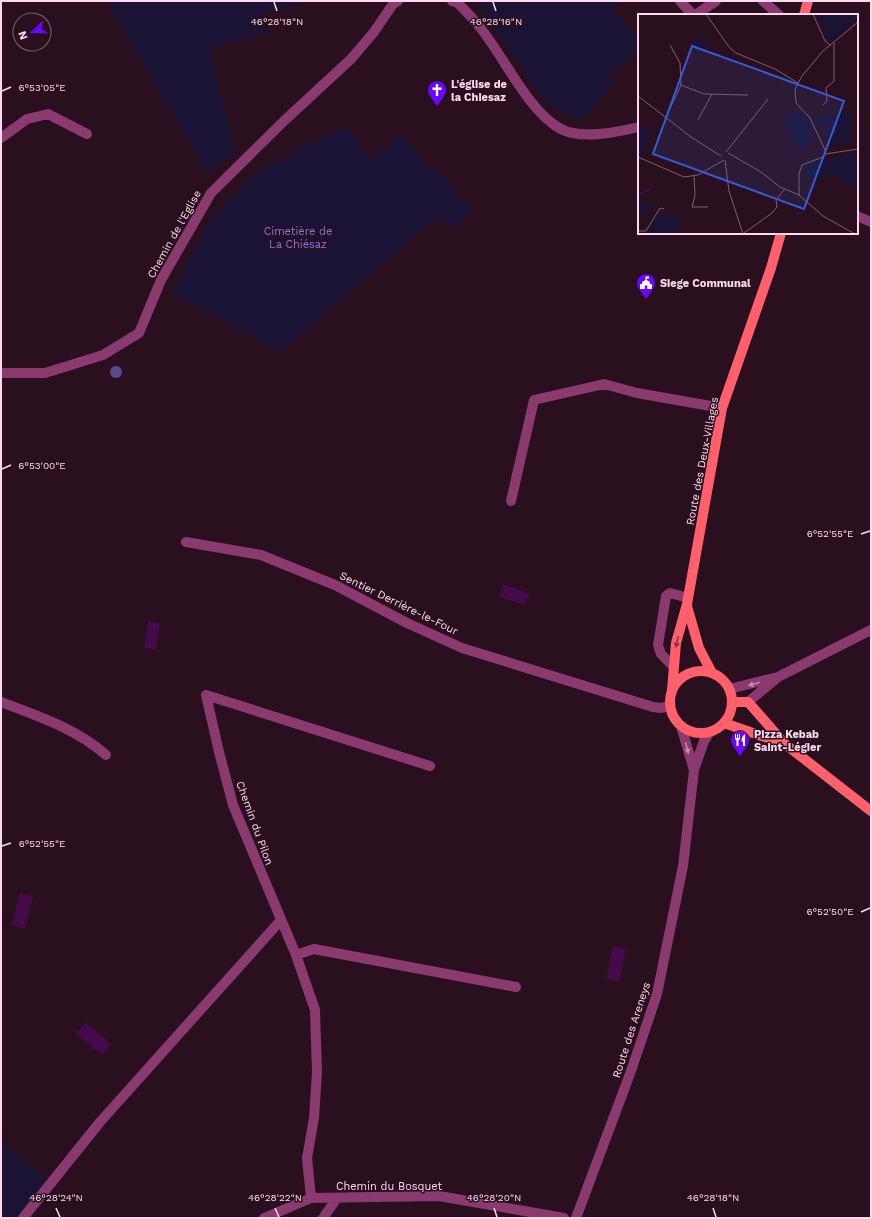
<svg xmlns="http://www.w3.org/2000/svg" width="872" height="1219" viewBox="0 0 872 1219" font-family="'Work Sans',sans-serif">
	<style>
		.green { fill: #1b1334 }
		.water { fill: #450a49 }
		.lines { fill: none; stroke-linecap: round; stroke-linejoin: round }
		.minor { stroke: #8a3a6f; stroke-width: 10 }
		.major { stroke: #ff606c; stroke-width: 10 }
		.tree { fill: #584a8d }
		.oneway { fill: #8a3441 }
		.oneway2 { fill: #c48aaf }
		.ticks { fill: none; stroke: #ffd9ef; stroke-width: 1.5 }
		.labels { text-anchor: middle; stroke-width: 3; stroke-linejoin: round; paint-order: stroke }
		.poi-label { font-size: 11px; font-weight: bold; fill: #ffd9ef; stroke: #2a101e; text-anchor: start }
		.park-label { font-size: 11px; fill: #7e79e7; stroke: #2a101e }
		.street-label { font-size: 11px; fill: #ffd9ef; stroke: #2a101e }
		.inset-river { fill: none; stroke: #450a49; stroke-width: 2 }
		.inset-road { fill: none; stroke: #7f6072; stroke-width: 1 }
		.view { fill: #345cda; fill-opacity: 0.15; stroke: #345cda; stroke-width: 2 }
		.inset-edge { fill: none; stroke: #ffd9ef; stroke-width: 2 }
		.ticks-label { font-size: 10px; text-anchor: middle; fill: #ffd9ef; stroke: #2a101e; stroke-width: 3; stroke-linejoin: round; paint-order: stroke }
	</style>
	<rect width="100%" height="100%" fill="#2a101e"/>
	<path class="green" d="M106 1H308L263 13 268 33 209 48 236 153 207 173Z
		M475 1H624L613 10 639 43V50L612 70V85L582 120 546 104Z
		M347 126 371 159 401 134 424 162 448 182 472 213 449 229 439 215 281 352 172 293 210 219 251 177 296 150Z
		M1 1142 49 1180 17 1218H1Z"/>
	<path class="water" d="M503 584 529 593 525 605 499 597Z
		M148 621 160 623 156 650 144 648Z
		M20 893 33 896 25 929 12 925Z
		M613 946 626 949 619 982 606 979Z
		M86 1022 111 1044 102 1055 76 1034Z"/>
	<g class="lines">
		<path class="minor" d="M452 1 458 3C466 12 475 20 482 30 505 59 529 112 561 129 581 140 618 132 639 127
			M680 1 693 15
			M763 1 779 15
			M695 15 716 1
			M1 138 27 119 48 114 87 134
			M857 216 871 222
			M1 373H45L103 355 139 333 161 280 211 193 285 120 351 59 374 32 393 4 398 1
			M511 501 534 400 604 384 637 393 722 408
			M186 542 261 555 335 585 407 623 462 648 653 707 661 708 670 706
			M673 666 661 654 658 645 666 596 670 593 688 598
			M729 689 778 677 871 630
			M206 695 219 752 233 805 296 955 315 1010 317 1072 314 1118 307 1158 311 1198
			M206 695 430 766
			M1 702C38 716 77 729 106 755
			M748 702 777 678
			M681 726 694 770
			M296 955 314 949 516 987
			M23 1218 100 1122 281 920
			M264 1218 311 1198 439 1196 564 1218
			M323 1218 337 1198
			M576 1218 631 1071 657 994 683 866 694 770 704 741 710 732"/>
		<path class="major" d="M804 15 808 1
			M687 606 699 648 712 673
			M670 702a31 31 0 1 1 62 0a31 31 0 1 1-62 0Z
			M672 690 676 643 687 604 722 408 771 268 781 233
			M732 702H748L785 744 871 811
			M724 723 785 744"/>
	</g>
	<circle class="tree" cx="116" cy="372" r="6"/>
	<defs><path id="oneway-solid" d="M-6-.8H1V-3.2L6.5 0L1 3.2V.8H-6Z"/></defs>
	<use class="oneway" href="#oneway-solid" transform="translate(677 642) rotate(102)"/>
	<g class="oneway2">
		<use href="#oneway-solid" transform="translate(754 684) rotate(164)"/>
		<use href="#oneway-solid" transform="translate(687 748) rotate(75)"/>
	</g>
	<path class="ticks" d="M274 2 277 11M493 2 496 11M2 91 11 87M2 469 11 465M861 534 870 531M2 846 11 843M861 912 870 908M56 1208 60 1217M275 1208 279 1217M494 1208 497 1217M713 1208 716 1217"/>
	<defs>
		<symbol id="church-pin" viewBox="-11 -11 22 30"><path d="M0 17L-7.5 6A9.5 9.5 0 1 1 7.5 6Z" fill="#6805ff" stroke="#2a101e"/><path d="M-1.2-6h2.4v3.5h3.3v2.4h-3.3V6h-2.4V-.1h-3.3v-2.4h3.3Z" fill="#fff"/></symbol>
		<symbol id="civic-pin" viewBox="-11 -11 22 30"><path d="M0 17L-7.5 6A9.5 9.5 0 1 1 7.5 6Z" fill="#6805ff" stroke="#2a101e"/><path d="M-.6-6.5H3V-4.5H.6V-3L4-1V1h2V6H-6V1h2V-1L-.6-3ZM-1.2 2.5V6h2.4V2.5Z" fill="#fff"/></symbol>
		<symbol id="restaurant-pin" viewBox="-11 -11 22 30"><path d="M0 17L-7.5 6A9.5 9.5 0 1 1 7.5 6Z" fill="#6805ff" stroke="#2a101e"/><path d="M-5-6h1v4h1v-4h1v4h1v-4h1v5L-1.5 .5V6h-2V.5L-5-1ZM5-6V6H3V1.5H1.5Q1.5-4 5-6Z" fill="#fff"/></symbol>
	</defs>
	<g fill-rule="evenodd">
		<use href="#church-pin" x="426" y="79" width="22" height="30"/>
		<use href="#civic-pin" x="635" y="272" width="22" height="30"/>
		<use href="#restaurant-pin" x="729" y="729" width="22" height="30"/>
	</g>
	<g class="labels">
		<g class="poi-label">
			<text x="451" y="88">L'église de<tspan x="451" dy="13">la Chiesaz</tspan></text>
			<text x="660" y="287">Siege Communal</text>
			<text x="754" y="738">Pizza Kebab<tspan x="754" dy="13">Saint-Légier</tspan></text>
		</g>
		<g class="park-label">
			<text x="298" y="235">Cimetière de<tspan x="298" dy="13">La Chiésaz</tspan></text>
		</g>
		<g class="street-label">
			<text transform="translate(174 234) rotate(-61)" y="4">Chemin de l'Eglise</text>
			<text transform="translate(702 461) rotate(-79)" y="4">Route des Deux-Villages</text>
			<text transform="translate(399 603) rotate(26)" y="4">Sentier Derrière-le-Four</text>
			<text transform="translate(255 823) rotate(70)" y="4">Chemin du Pilon</text>
			<text transform="translate(631 1030) rotate(-72)" y="4">Route des Areneys</text>
			<text x="389" y="1190">Chemin du Bosquet</text>
		</g>
	</g>
	<g transform="translate(638 14)">
		<rect width="220" height="220" fill="#2a101e"/>
		<path d="M178 0H220V4L192 28ZM65 22 71 31 57 39 52 30ZM162 95 172 110 174 124 169 126 171 130 158 136 159 131 149 106ZM212 98 215 130 213 128 192 132 190 110 176 109 175 105ZM0 108 15 120 4 143 0 141ZM220 137V174L207 168 199 161 185 163 180 169 177 162 171 164 165 154 168 150ZM0 188H8L21 191 12 193 7 203 3 202ZM29 198 43 202 37 214 38 218 44 220H17L15 213 11 212 18 199 27 202Z" fill="#1b1334"/>
		<path class="inset-river" d="M0 181 12 175"/>
		<path class="inset-road" d="M68 0 91 33 98 39 137 55 160 69M175 0 187 27 192 31M43 71 66 80 110 81M0 82 53 123 83 142M185 91 189 87 188 74 196 67V29M28 103 43 71 42 49 32 31M60 106 74 80M88 138 130 85M90 139 123 158 142 173 161 181 185 202 217 220M187 140 220 135M0 143 46 163 60 161 86 146M87 146 91 177 105 220M56 162 57 181 54 193H70M161 181V160L164 151 185 143 188 138 172 104 158 89 157 75 164 62 185 37 220 8M0 217H8L22 194 26 195M106 219 134 199 139 193 138 186 146 176"/>
		<path class="view" d="M54 32 206 87 166 195 15 140Z"/>
		<rect width="220" height="220" class="inset-edge"/>
	</g>
	<g class="ticks-label">
		<text x="277" y="25">46°28'18"N</text>
		<text x="496" y="25">46°28'16"N</text>
		<text x="42" y="91">6°53'05"E</text>
		<text x="42" y="469">6°53'00"E</text>
		<text x="830" y="537">6°52'55"E</text>
		<text x="42" y="847">6°52'55"E</text>
		<text x="830" y="915">6°52'50"E</text>
		<text x="56" y="1201">46°28'24"N</text>
		<text x="275" y="1201">46°28'22"N</text>
		<text x="494" y="1201">46°28'20"N</text>
		<text x="713" y="1201">46°28'18"N</text>
	</g>
	<rect width="872" height="1219" fill="none" stroke="#ffd9ef" stroke-width="4"/>
	<g transform="translate(32 32) rotate(250)"><circle r="19" fill="#2a101e" stroke="#7f6072"/>
	<path d="M0-3L7 15L0 10L-7 15Z" fill="#6805ff"/>
	<text y="-6" font-size="11" font-weight="bold" text-anchor="middle" fill="#ffd9ef">N</text>
	</g>
</svg>
